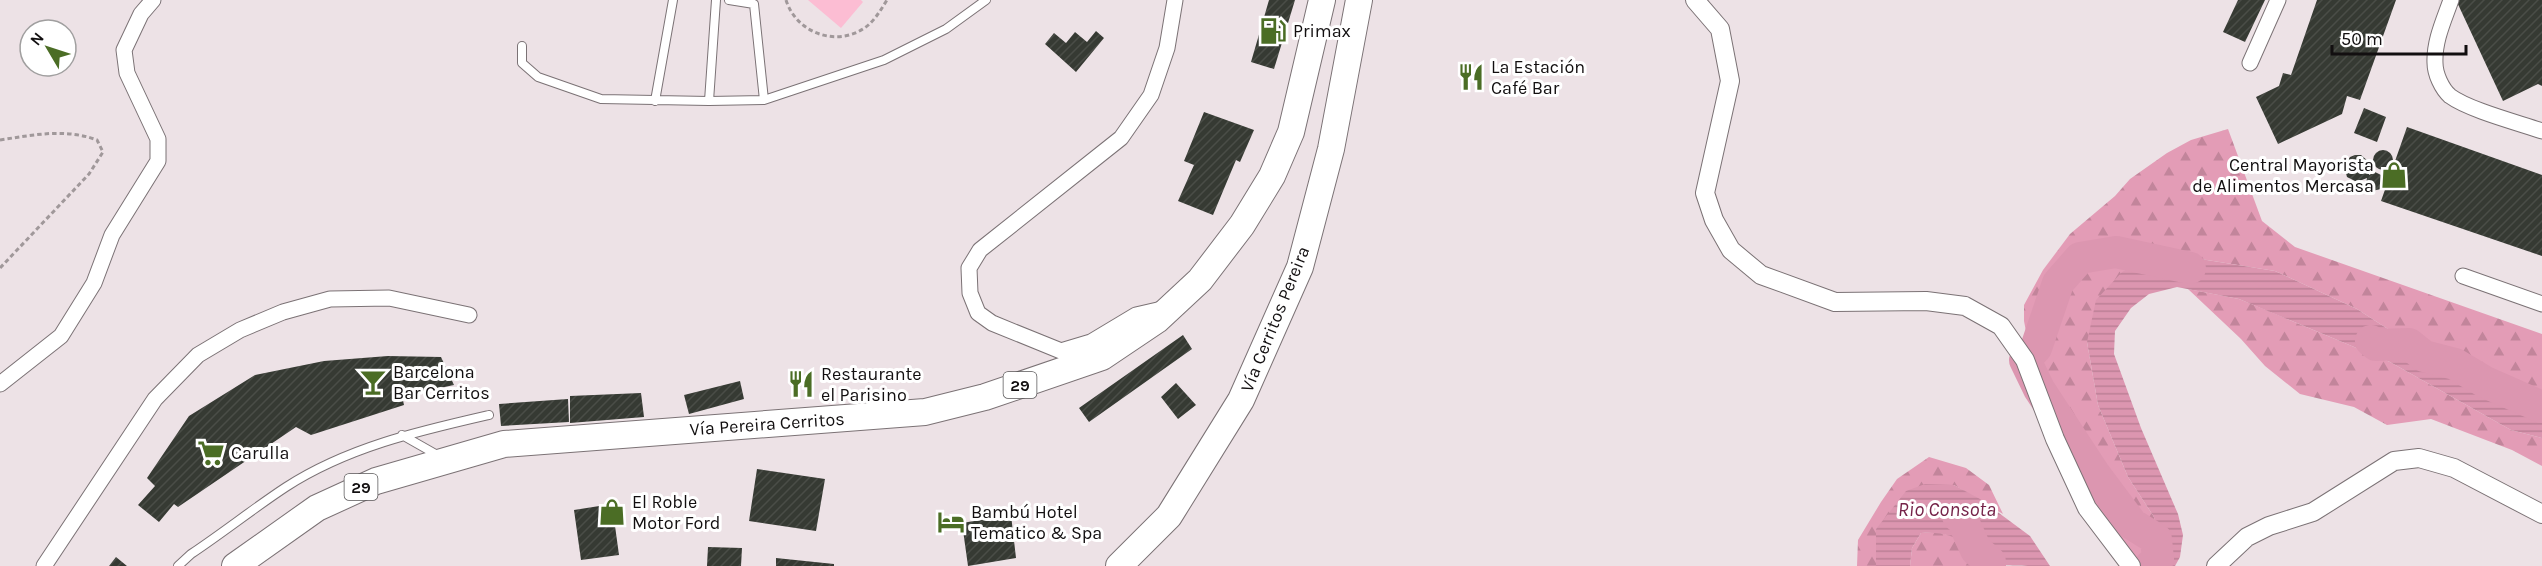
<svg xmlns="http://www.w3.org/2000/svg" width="2542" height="566" viewBox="0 0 2542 566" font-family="Karla,sans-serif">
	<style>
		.forest { fill: url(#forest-firs) }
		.pitch { fill: #fcbdd3 }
		.water { fill: url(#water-rules) }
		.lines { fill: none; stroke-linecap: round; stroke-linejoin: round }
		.river { stroke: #dc96b0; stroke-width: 32 }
		.building { fill: url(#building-hatch) }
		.service-casing { stroke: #7b7275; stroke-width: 10 }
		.minor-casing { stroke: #7b7275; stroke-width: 17 }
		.tertiary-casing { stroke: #7b7275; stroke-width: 20 }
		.trunk-casing { stroke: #7b7275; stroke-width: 28 }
		.path { stroke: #a0989a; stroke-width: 3; stroke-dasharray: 4.5 3; stroke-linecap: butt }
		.service { stroke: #fff; stroke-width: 8 }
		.minor { stroke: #fff; stroke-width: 15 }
		.tertiary { stroke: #fff; stroke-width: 18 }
		.trunk { stroke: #fff; stroke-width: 26 }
		.labels { text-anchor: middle; stroke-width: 6; stroke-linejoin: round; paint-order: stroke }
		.shield { fill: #fff; stroke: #595758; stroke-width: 1.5 }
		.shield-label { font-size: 16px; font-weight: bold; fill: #120f10 }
		.poi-label { font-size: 18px; fill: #120f10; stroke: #fff; text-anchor: start }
		.street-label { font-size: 18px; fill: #120f10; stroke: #fff }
		.water-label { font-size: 20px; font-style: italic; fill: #752349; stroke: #fff }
	</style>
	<defs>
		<pattern id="forest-firs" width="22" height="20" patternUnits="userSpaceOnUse" patternTransform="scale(1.5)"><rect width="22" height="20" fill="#e39cb6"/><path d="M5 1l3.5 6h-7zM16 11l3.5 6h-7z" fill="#c2859b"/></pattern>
		<pattern id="water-rules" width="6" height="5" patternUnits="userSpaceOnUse" patternTransform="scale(1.5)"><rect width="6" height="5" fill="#dc96b0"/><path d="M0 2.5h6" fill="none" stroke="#bc8096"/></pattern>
		<pattern id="building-hatch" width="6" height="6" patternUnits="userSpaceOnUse" patternTransform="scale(1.5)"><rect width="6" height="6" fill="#363a33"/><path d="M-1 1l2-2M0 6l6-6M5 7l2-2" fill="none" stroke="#4a4d47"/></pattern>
	</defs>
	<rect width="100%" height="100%" fill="#ede2e6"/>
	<path class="forest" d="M2228 129 2262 221 2295 247 2542 334V407L2447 371 2391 331 2357 309 2275 271 2176 255 2087 342 2098 405 2128 477 2154 517 2158 559 2153 566H2131L2087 508 2025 360 2028 342 2024 321V305L2043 270 2070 234 2115 196 2130 179 2167 153 2191 140Z
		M2188 289 2239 299 2266 310 2390 362 2511 430 2542 438V466L2512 450 2431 419 2387 425 2354 407 2300 394 2265 366 2241 339Z
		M1929 457 1966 468 1989 485 2003 514 1954 485 1876 529V566H1857L1858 540 1881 502 1897 479Z
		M1937 532 1956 537 1995 566H1910L1912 548 1921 533Z"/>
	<path class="pitch" d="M808 0H861L863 2 841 28Z"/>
	<path class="water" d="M2176 255 2275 271 2357 309 2391 331 2447 371 2542 407V438L2511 430 2390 362 2239 299 2177 287 2149 294 2131 308 2115 331 2114 354 2141 428 2178 514 2183 535 2180 557 2175 566H2153L2158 559 2154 517 2128 477 2098 405 2087 342 2096 300 2122 272 2148 258Z
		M1925 484 1954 485 1980 499 2030 536 2050 566C2038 566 2001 566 1993 564 1965 547 1959 530 1921 533L1912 548 1910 566H1876V529L1906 491Z"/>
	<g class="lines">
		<path class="river" d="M2371 341 2376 345 2409 344 2424 356 2455 364 2485 382 2542 407
			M1958 516 1962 519 1976 550 1990 562V566
			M2150 566 2158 559 2156 539 2132 524 2094 473 2039 389 2025 360 2036 348 2058 283 2080 258 2116 252 2190 268"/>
	</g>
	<path class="building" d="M1269 0H1295L1274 69 1251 62Z
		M2238 0H2265L2245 42 2223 32Z
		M2317 0H2396L2360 100 2347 96 2342 114 2278 144 2256 97 2279 86 2283 73 2291 75Z
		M2456 0H2542V86L2538 84 2503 101Z
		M1096 31 1104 38 1076 72 1045 44 1054 33 1066 43 1075 32 1087 42Z
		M2364 108 2386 117 2377 142 2354 133Z
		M1204 112 1254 130 1240 162 1236 160 1213 215 1178 201 1194 165 1184 161Z
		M2407 127 2542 175V256L2381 201Z
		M2373 160a10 10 0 1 1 20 0a10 10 0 1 1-20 0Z
		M2355 155H2361L2369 162V175L2375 172 2383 176 2385 181 2381 189 2372 191 2366 183 2367 178 2357 182 2347 177 2344 166 2350 157Z
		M1183 335 1192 349 1089 422 1079 408Z
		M388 356 441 357 454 385 402 396 404 405 311 435 296 427 178 507 174 504 159 522 138 505 155 486 147 478 189 416 255 375 324 361Z
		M740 381 744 399 689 414 684 395Z
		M1176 383 1196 405 1178 419 1161 397Z
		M641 393 644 417 570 423V396Z
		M568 399 569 422 501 426 499 404Z
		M757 469 825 479 816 531 749 521Z
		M612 504 619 555 581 560 574 510Z
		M1011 515 1016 558 968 566 962 523Z
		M708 547 742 548 741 566H707Z
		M116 557 127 566H109Z
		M776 558 834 564V566H776Z"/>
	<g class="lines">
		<defs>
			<path id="service" d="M729 0 754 4 764 100
				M522 46V63L538 77 601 99 709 101 764 100 884 60 946 29 986 0
				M655 101 673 0
				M709 101 716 0
				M402 435 439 456
				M178 566 191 554C224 532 254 508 286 487 348 447 419 431 489 415"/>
			<path id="minor" d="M2451 0C2444 20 2434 41 2435 63 2435 74 2442 89 2450 96 2469 110 2519 123 2542 131
				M2250 63 2278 0
				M2463 276 2542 304
				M1162 309 1136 315 1091 342 1061 351 992 323 978 313 970 293 969 268 980 250 1121 138 1151 95 1167 48 1175 0
				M0 384 61 336 94 283 112 235 158 161V139L127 73 124 50 141 14 153 0
				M44 566 155 399 198 355 240 330 283 312 330 299 389 298 469 315"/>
			<path id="tertiary" d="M1695 0 1720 29 1730 81 1705 193 1714 220 1731 250 1761 275 1835 302 1926 301 1965 306 2001 326 2025 360 2055 439 2087 508 2131 566
				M2216 566 2247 537 2269 526 2313 512 2394 461 2419 458 2454 468 2542 514"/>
			<path id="trunk" d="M235 566 317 508 376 481 504 444 925 412 985 397 1102 357 1157 320 1200 280 1242 225 1272 176 1291 132 1322 0
				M1119 566 1169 516 1241 400 1300 267 1331 149 1359 0"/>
		</defs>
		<use href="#service" class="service-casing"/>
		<use href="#minor" class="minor-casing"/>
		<use href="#tertiary" class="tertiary-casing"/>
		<use href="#trunk" class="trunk-casing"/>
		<path class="path" d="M786 0C796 32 834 47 863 29 874 22 880 11 887 0
			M0 140C33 135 65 128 97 140L103 152 89 174 0 268"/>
		<use href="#service" class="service"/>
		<use href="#minor" class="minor"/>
		<use href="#tertiary" class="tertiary"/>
		<use href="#trunk" class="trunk"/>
	</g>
	<defs>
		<symbol id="fuel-bare" viewBox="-9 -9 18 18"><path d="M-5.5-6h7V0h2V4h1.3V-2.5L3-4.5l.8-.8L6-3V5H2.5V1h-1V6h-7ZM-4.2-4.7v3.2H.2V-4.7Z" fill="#4b6d25" stroke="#fff" stroke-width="2.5" paint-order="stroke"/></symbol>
		<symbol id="restaurant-bare" viewBox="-9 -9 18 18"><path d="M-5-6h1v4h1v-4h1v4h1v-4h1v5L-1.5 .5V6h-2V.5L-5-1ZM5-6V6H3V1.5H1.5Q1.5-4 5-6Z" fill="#4b6d25" stroke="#fff" stroke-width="2.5" paint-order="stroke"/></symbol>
		<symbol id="shop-bare" viewBox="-9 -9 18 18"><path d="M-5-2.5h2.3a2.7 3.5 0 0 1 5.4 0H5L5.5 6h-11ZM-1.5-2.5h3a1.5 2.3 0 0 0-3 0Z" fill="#4b6d25" stroke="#fff" stroke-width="2.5" paint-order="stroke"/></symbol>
		<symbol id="bar-bare" viewBox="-9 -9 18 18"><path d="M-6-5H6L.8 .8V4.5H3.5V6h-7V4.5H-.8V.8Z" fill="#4b6d25" stroke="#fff" stroke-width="2.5" paint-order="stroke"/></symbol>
		<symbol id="supermarket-bare" viewBox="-9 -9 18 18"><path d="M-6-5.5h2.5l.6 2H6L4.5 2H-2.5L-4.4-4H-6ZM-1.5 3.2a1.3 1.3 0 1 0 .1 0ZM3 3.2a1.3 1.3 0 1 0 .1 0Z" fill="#4b6d25" stroke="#fff" stroke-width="2.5" paint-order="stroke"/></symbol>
		<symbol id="hotel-bare" viewBox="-9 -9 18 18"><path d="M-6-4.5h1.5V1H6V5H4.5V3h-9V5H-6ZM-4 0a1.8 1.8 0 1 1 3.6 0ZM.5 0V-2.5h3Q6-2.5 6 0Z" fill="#4b6d25" stroke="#fff" stroke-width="2.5" paint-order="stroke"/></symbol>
	</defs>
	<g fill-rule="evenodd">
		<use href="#fuel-bare" x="1254" y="12" width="38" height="38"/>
		<use href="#restaurant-bare" x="1452" y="58" width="38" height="38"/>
		<use href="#shop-bare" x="2375" y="156" width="38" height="38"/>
		<use href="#bar-bare" x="354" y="363" width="38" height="38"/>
		<use href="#restaurant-bare" x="782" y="365" width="38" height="38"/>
		<use href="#supermarket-bare" x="192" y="434" width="38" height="38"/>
		<use href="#shop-bare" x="593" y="493" width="38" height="38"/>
		<use href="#hotel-bare" x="932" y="503" width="38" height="38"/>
	</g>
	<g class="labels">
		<g class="shield">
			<rect x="1003.5" y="372" width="33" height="26" rx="4.5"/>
			<rect x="344.5" y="474" width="33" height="26" rx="4.5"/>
		</g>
		<g class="shield-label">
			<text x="1020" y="391">29</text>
			<text x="361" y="493">29</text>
		</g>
		<g class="poi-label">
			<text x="1293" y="37">Primax</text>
			<text x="1491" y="73">La Estación<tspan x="1491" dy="21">Café Bar</tspan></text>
			<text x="2374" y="171" text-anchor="end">Central Mayorista<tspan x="2374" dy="21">de Alimentos Mercasa</tspan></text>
			<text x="393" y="378">Barcelona<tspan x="393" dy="21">Bar Cerritos</tspan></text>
			<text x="821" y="380">Restaurante<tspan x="821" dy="21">el Parisino</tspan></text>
			<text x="231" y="459">Carulla</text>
			<text x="632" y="508">El Roble<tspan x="632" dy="21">Motor Ford</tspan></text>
			<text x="971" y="518">Bambú Hotel<tspan x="971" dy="21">Tematico &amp; Spa</tspan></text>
		</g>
		<g class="street-label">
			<text transform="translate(1275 319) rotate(-68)" y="6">Vía Cerritos Pereira</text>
			<text transform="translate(767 424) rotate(-4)" y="6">Vía Pereira Cerritos</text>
		</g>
		<g class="water-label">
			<text x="1947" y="516">Rio Consota</text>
		</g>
	</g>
	<g transform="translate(48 48) rotate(309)"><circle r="28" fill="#ffffff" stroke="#a09f9f" stroke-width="1.5"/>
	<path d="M0-4.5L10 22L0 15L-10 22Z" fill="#4b6d25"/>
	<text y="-9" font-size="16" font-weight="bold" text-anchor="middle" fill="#120f10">N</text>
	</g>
	<path d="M2332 45v9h134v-9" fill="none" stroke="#120f10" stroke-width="3"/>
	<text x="2341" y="45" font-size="18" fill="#120f10" stroke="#ffffff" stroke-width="4.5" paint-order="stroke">50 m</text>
</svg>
